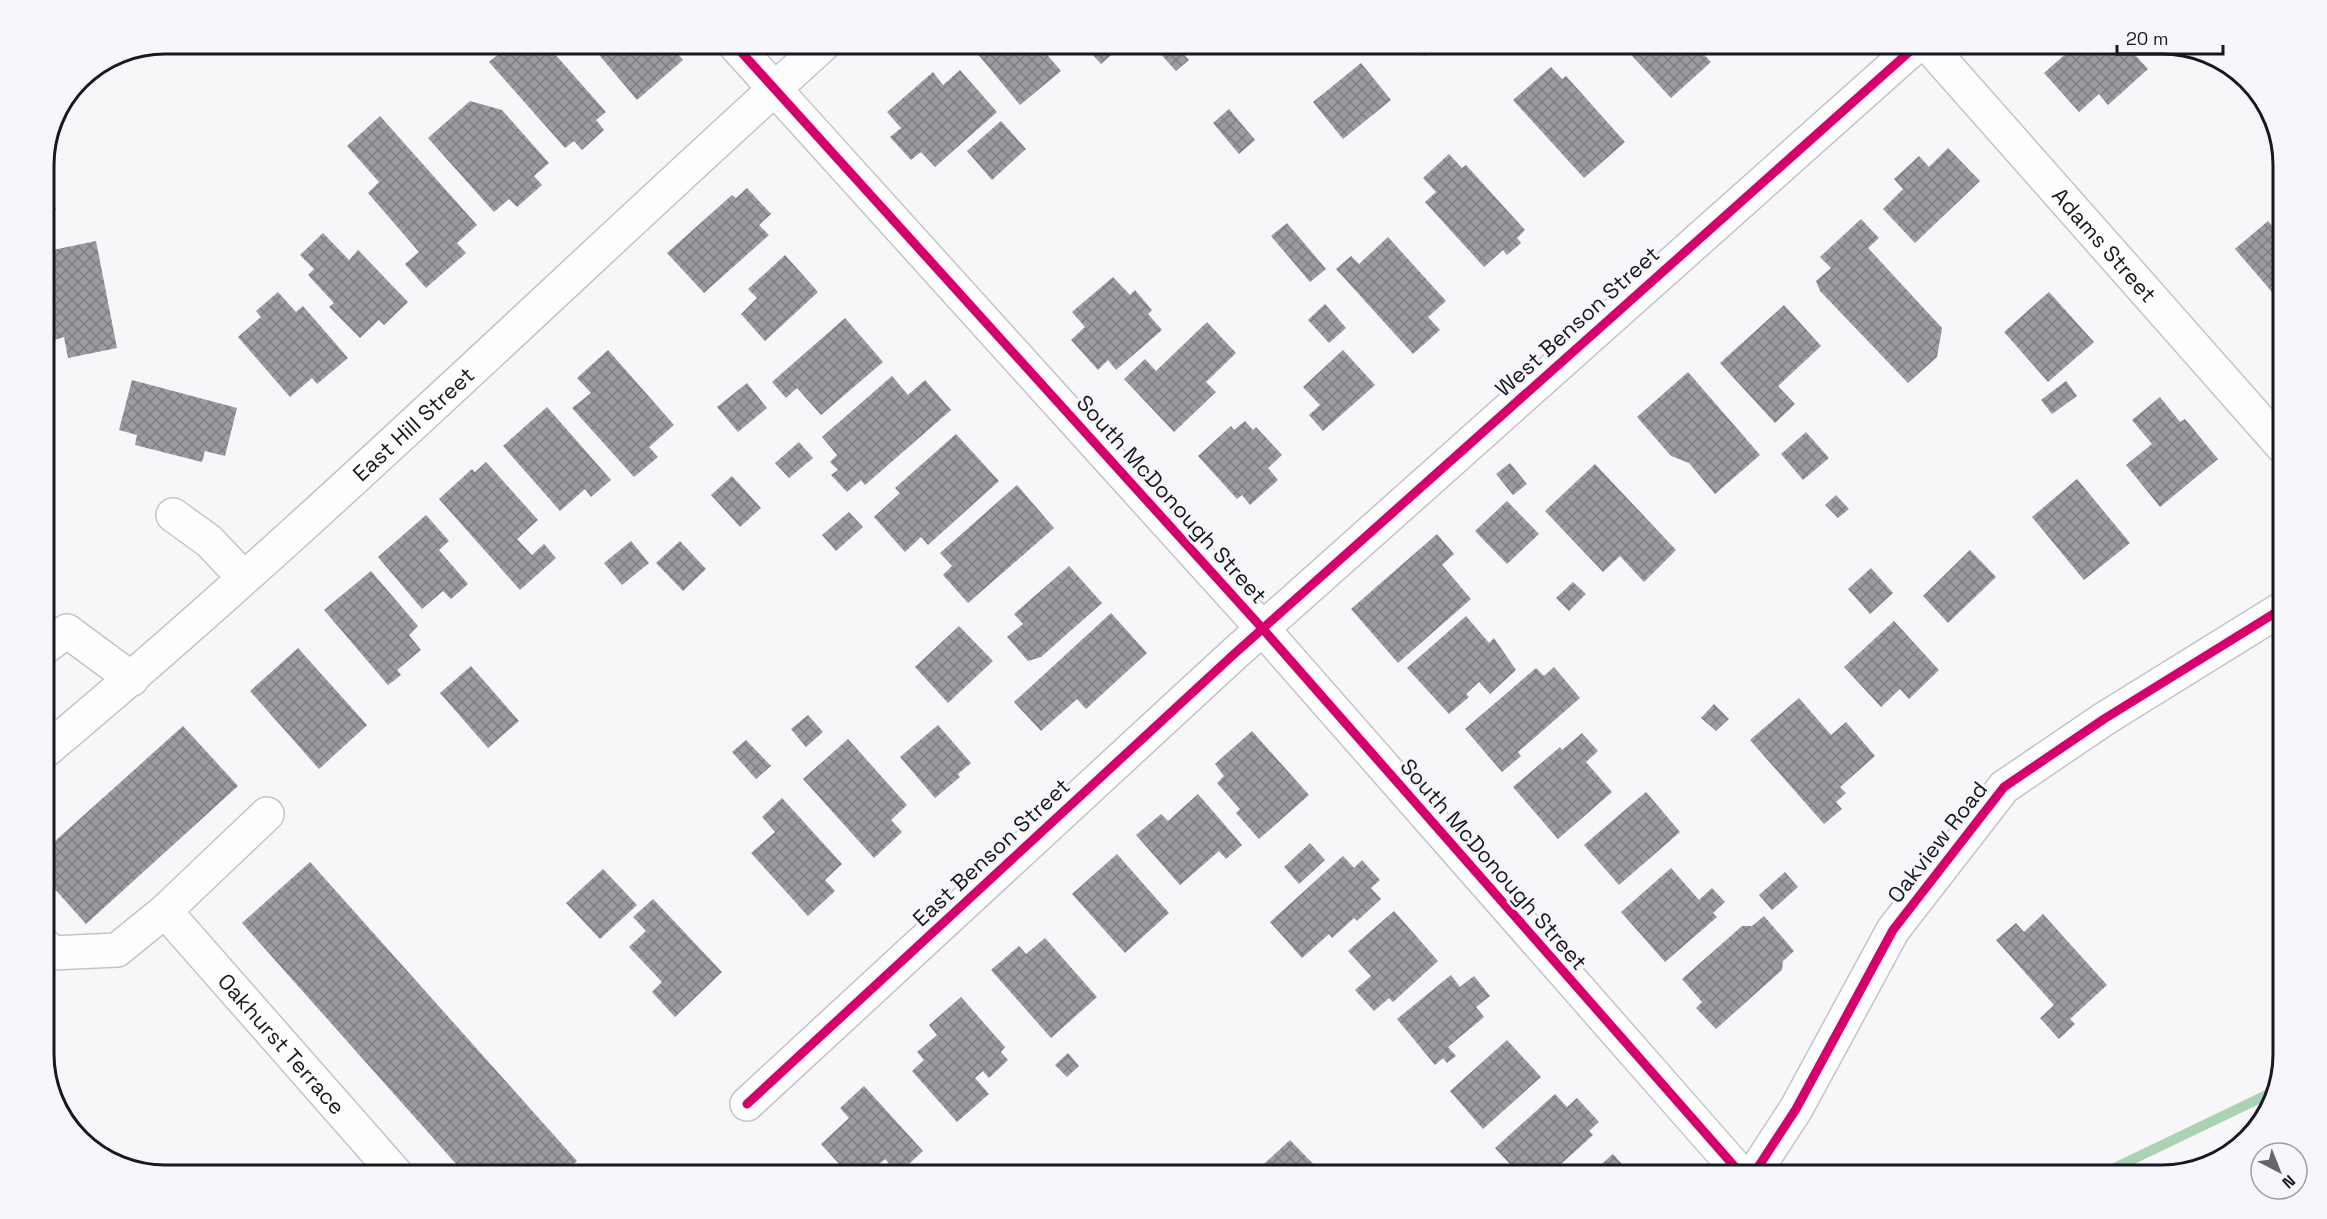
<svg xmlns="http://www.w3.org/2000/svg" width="2327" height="1219" viewBox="0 0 2327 1219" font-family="'Space Grotesk',sans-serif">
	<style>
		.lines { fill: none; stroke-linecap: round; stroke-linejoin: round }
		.stream { stroke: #aad2b3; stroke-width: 10 }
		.building { fill: url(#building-cross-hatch) }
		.minor-casing { stroke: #c3c3c9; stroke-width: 36 }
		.minor { stroke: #fefefe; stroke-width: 33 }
		.cycleway-casing { stroke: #f6f6fb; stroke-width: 13 }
		.cycleway { stroke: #d6006c; stroke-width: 9 }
		.labels { text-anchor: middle; stroke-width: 6; stroke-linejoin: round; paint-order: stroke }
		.street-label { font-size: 22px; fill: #171820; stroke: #f6f6fb }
		.rim { fill: none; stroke: #171820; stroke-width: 3 }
	</style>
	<defs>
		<pattern id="building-cross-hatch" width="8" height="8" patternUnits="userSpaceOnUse" patternTransform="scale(1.5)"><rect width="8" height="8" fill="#9b9ba0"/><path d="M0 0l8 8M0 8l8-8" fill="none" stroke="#7d7d82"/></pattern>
	</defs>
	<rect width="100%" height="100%" fill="#f7f7fa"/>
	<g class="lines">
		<path class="stream" d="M2100 1175 2275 1091"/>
	</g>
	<path class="building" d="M511 44H546L606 112 596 120 604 130 582 150 574 141 565 148 489 62Z
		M590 44H669L683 60 637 100Z
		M974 44H1038L1061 71 1020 105 971 46Z
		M1083 44H1124L1101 64Z
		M1164 44H1174L1189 60 1176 71 1157 50Z
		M1413 44H1438L1424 56Z
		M1621 44H1694L1711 62 1671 98Z
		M2077 44H2125L2148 69 2108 105 2099 94 2079 112 2044 73Z
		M1361 63 1391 100 1343 139 1313 102Z
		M1551 67 1562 79 1566 76 1625 142 1584 178 1513 100Z
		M960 70 997 112 935 167 921 152 911 160 890 137 901 128 887 112 933 72 943 85Z
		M470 101 502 110 549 163 534 176 542 185 517 207 509 199 494 212 428 138Z
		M1229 109 1255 140 1239 154 1213 123Z
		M380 116 477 225 457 243 466 253 426 288 405 264 419 252 368 193 379 182 347 146Z
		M1001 121 1026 149 992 180 967 151Z
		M1948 148 1980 181 1915 243 1883 209 1903 189 1894 179 1919 156 1929 167Z
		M1449 154 1462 168 1466 165 1525 230 1517 238 1521 243 1507 255 1503 250 1484 267 1425 202 1436 192 1423 178Z
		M747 188 771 214 759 225 769 235 704 293 667 253 732 195 736 198Z
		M44 195 56 209 44 220Z
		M1861 219 1879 238 1868 248 1942 328 1937 357 1908 383 1820 291 1816 281 1831 268 1820 257Z
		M2268 221 2283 239V296L2279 300 2235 249Z
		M1287 223 1326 269 1310 282 1271 236Z
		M323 233 349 260 358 250 408 302 384 325 379 320 360 338 329 307 334 303 308 275 314 269 300 255Z
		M1388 237 1446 301 1428 317 1440 330 1413 354 1336 269 1351 256 1359 264Z
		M96 241 117 348 68 358 64 337 54 340 44 290V274L52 273 48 251Z
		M785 255 818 292 765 341 741 314 757 298 748 289Z
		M1113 277 1130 295 1135 290 1152 310 1148 314 1162 330 1116 370 1108 360 1098 370 1071 340 1085 327 1072 312Z
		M278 292 296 312 303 306 348 358 317 384 312 378 290 397 238 337 261 317 256 311Z
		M2049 292 2094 342 2048 382 2004 332Z
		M1325 304 1346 328 1329 343 1308 320Z
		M1784 305 1821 346 1778 386 1795 404 1775 423 1720 363Z
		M845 318 883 362 821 415 797 388 786 398 772 382Z
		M1207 322 1236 353 1206 382 1216 392 1174 432 1124 379 1145 359 1156 371Z
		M608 350 674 425 649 447 658 457 634 477 572 408 591 393 577 378Z
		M1343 350 1375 385 1323 431 1309 415 1320 405 1303 387Z
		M1688 372 1760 455 1715 494 1689 463 1671 456 1637 417Z
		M892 376 908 395 925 380 951 410 865 485 861 480 847 492 831 475 838 470 830 462 837 455 822 437Z
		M132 380 237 408 225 456 205 451 202 462 135 445 137 435 119 430Z
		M2066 381 2077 396 2052 414 2041 400Z
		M747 383 767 408 738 432 717 407Z
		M2160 397 2180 422 2185 419 2218 459 2160 507 2126 465 2152 444 2132 420Z
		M547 407 611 480 591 497 585 489 560 511 503 446Z
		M1245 421 1253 430 1256 427 1282 455 1268 468 1278 480 1250 505 1242 495 1237 499 1198 456 1231 426 1234 430Z
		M1806 432 1829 458 1803 480 1781 454Z
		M956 434 999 481 928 545 921 537 905 552 874 517 900 493 895 488Z
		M799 442 813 458 789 478 775 463Z
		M486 462 538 520 517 539 532 555 544 544 556 558 520 590 439 499 472 469 475 472Z
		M1510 463 1527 484 1513 495 1496 474Z
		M1595 464 1676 550 1644 582 1620 556 1603 572 1545 511Z
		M732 476 761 508 740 527 711 495Z
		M2077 479 2130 543 2084 580 2032 517Z
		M1017 485 1054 528 968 603 943 575 952 566 940 553Z
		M1836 495 1849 509 1838 518 1825 505Z
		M1507 501 1539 534 1507 564 1475 531Z
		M849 512 863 527 836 551 822 535Z
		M426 515 449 541 439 550 468 584 451 599 443 591 422 609 378 557Z
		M1437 534 1454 554 1442 565 1471 599 1398 663 1351 609Z
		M631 541 649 563 622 585 604 563Z
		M680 541 706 569 683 591 656 563Z
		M1970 550 1996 577 1948 623 1923 596Z
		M1069 566 1102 603 1041 657 1028 661 1007 637 1023 624 1014 614Z
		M1871 568 1893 593 1870 614 1848 589Z
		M371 571 418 626 409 635 421 650 397 670 401 675 388 685 324 610Z
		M1573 582 1586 594 1569 611 1556 598Z
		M1111 613 1147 653 1086 709 1077 699 1041 731 1014 702Z
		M1466 616 1489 643 1494 638 1516 670 1490 694 1479 682 1466 694 1469 697 1449 714 1407 668Z
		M1894 621 1939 670 1909 699 1900 689 1881 707 1844 667Z
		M959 626 993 661 948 703 915 667Z
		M298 648 367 725 319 769 250 691Z
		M471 666 519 721 488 748 440 693Z
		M1554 667 1580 698 1518 752 1521 756 1502 772 1465 729 1536 668 1544 676Z
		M1799 698 1831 735 1846 722 1875 756 1840 787 1846 793 1836 802 1842 809 1824 824 1750 740Z
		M1714 704 1729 719 1716 731 1701 718Z
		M808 715 823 732 806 747 791 729Z
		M938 725 971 763 958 774 960 777 935 798 900 757Z
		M183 726 238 786 86 924 44 877V851Z
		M1252 731 1309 795 1259 839 1236 813 1240 809 1217 783 1224 776 1215 764Z
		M1582 733 1598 751 1586 762 1612 792 1558 839 1513 787 1560 747 1562 750Z
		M848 739 907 805 891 820 902 832 874 858 803 779Z
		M746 740 771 766 756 779 732 752Z
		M1646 792 1680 832 1619 885 1584 845Z
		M1198 794 1242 845 1226 859 1219 851 1180 885 1136 835 1161 814 1168 821Z
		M782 798 842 864 825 880 835 891 808 916 751 853 775 832 762 817Z
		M1310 843 1325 860 1299 884 1284 867Z
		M1117 854 1169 913 1125 953 1072 894Z
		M1343 856 1354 868 1362 860 1380 880 1371 888 1381 899 1357 921 1354 918 1332 938 1329 934 1302 958 1270 922Z
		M310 862 577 1161 561 1175H466L242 923Z
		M1671 868 1699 900 1712 888 1725 902 1713 913 1717 917 1665 962 1621 912Z
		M603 869 637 905 600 939 566 903Z
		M1785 872 1798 887 1772 910 1759 895Z
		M653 899 722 972 675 1017 652 992 662 982 629 947 646 931 633 917Z
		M1394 911 1438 961 1393 1002 1389 998 1374 1011 1355 990 1371 976 1348 951Z
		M2043 914 2107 985 2070 1019 2075 1024 2059 1039 2040 1018 2054 1005 1996 940 2016 923 2024 932Z
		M1764 916 1794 951 1783 961 1782 970 1716 1029 1696 1008 1702 1002 1682 979 1742 926H1752Z
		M1045 938 1097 997 1051 1038 991 970 1019 946 1026 954Z
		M1451 975 1460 987 1474 976 1490 996 1476 1007 1484 1017 1448 1047 1456 1056 1447 1063 1443 1058 1435 1065 1397 1019Z
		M961 997 1005 1047 1001 1052 1008 1060 989 1078 983 1071 975 1078 989 1094 957 1122 912 1071 924 1060 917 1052 937 1035 929 1025Z
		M1507 1040 1541 1077 1483 1129 1450 1091Z
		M1068 1053 1079 1066 1067 1077 1055 1065Z
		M864 1086 923 1151 898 1174 885 1159 867 1175H849L821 1144 849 1118 840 1108Z
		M1555 1094 1567 1107 1577 1098 1599 1122 1589 1131 1593 1135 1549 1175H1520L1495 1148Z
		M1290 1140 1324 1175H1252Z
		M1613 1154 1632 1175H1589Z
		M998 1169 1005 1175H992Z"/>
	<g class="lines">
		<defs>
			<g id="minor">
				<path d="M734 44 1262 628 1742 1175"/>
				<path id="s1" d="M1927 44 2283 447"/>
				<path d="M173 515 209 541 244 578"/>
				<path d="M44 648 67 631 132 679"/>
				<path id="s2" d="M44 752C313 527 564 279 824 44"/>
				<path d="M165 911 267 814"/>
				<path id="s3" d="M44 945 52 953 117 950 165 911 397 1175"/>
				<path d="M747 1104 1233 655 1918 44"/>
				<path d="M1753 1175 1796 1109 1893 930 2004 787 2104 719 2283 608"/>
			</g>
		</defs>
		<use href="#minor" class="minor-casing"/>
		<use href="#minor" class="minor"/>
		<defs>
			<path id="cycleway" d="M734 44 1262 628 1742 1175
				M747 1104 1233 655 1918 44
				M1753 1175 1796 1109 1893 930 2004 787 2104 719 2283 608"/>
		</defs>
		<use href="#cycleway" class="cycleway-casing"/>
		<use href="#cycleway" class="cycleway"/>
	</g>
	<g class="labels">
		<g class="street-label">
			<text dy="8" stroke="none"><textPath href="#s1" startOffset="268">Adams Street</textPath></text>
			<text transform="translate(1577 321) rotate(-42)" y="8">West Benson Street</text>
			<text dy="8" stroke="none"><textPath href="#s2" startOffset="494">East Hill Street</textPath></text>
			<text transform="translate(1172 499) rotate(48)" y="8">South McDonough Street</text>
			<text transform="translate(1937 842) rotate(-52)" y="8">Oakview Road</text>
			<text transform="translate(991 852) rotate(-43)" y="8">East Benson Street</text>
			<text transform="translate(1494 864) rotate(49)" y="8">South McDonough Street</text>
			<text dy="8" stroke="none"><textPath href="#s3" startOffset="315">Oakhurst Terrace</textPath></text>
		</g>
	</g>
	<path d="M0 0H2327V1219H0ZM165 54H2162A111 111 0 0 1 2273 165V1054A111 111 0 0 1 2162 1165H165A111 111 0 0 1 54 1054V165A111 111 0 0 1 165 54Z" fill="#f6f6fb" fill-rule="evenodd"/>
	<path class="rim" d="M165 54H2162A111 111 0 0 1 2273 165V1054A111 111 0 0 1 2162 1165H165A111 111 0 0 1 54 1054V165A111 111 0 0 1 165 54Z"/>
	<g transform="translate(2279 1171) rotate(138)"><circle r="28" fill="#f6f6fb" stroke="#9d9da3" stroke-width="1.5"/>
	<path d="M0-4.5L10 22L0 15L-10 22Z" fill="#65666c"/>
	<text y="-9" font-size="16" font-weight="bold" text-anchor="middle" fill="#171820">N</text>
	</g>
	<path d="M2117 45v9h106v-9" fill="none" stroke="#171820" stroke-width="3"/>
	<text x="2126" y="45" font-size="18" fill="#171820" stroke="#f6f6fb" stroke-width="4.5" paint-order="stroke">20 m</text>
</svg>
